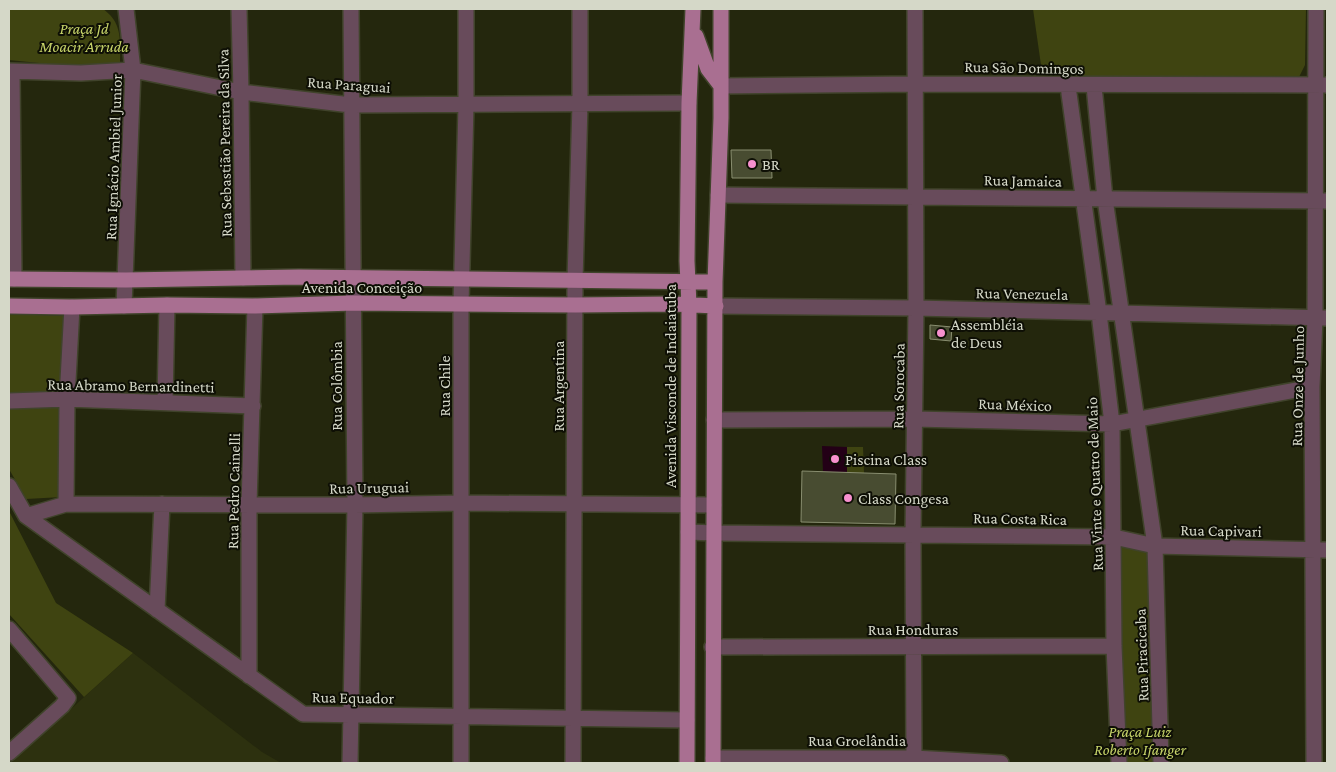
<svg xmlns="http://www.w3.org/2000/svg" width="1336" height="772" viewBox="0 0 1336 772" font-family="'Crimson Pro',serif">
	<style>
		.built { fill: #2d310f }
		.green { fill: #3f4411 }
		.water { fill: #230016 }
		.building { fill: #484c31; stroke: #898e70 }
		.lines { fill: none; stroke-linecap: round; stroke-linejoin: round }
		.minor-casing { stroke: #40432b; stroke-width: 18 }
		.major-casing { stroke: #40432b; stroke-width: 18 }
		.minor { stroke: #684b5b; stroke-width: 15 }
		.major { stroke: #a96f91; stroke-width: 15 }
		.poi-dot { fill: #f790ce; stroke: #0e0f05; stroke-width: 2 }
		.labels { text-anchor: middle; stroke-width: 4; stroke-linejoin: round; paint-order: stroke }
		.park-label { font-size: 16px; font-style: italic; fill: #c6d369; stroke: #0e0f05 }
		.street-label { font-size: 16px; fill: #d5d8c8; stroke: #0e0f05 }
		.poi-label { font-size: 16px; fill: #d5d8c8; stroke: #0e0f05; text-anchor: start }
	</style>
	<rect width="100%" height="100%" fill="#24270d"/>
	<path class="built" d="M133 653 262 752 281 763H11Z"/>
	<path class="green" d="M9 9H103C123 23 120 41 120 63L79 67 9 60Z
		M1033 9H1306L1305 65 1298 79H1043Z
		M9 314 64 316 61 401 62 497 26 499 9 469Z
		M847 447H863L864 473 847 472Z
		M9 511 56 603 133 653 84 697 9 614Z
		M1114 537 1155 546 1161 763H1119Z"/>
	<path class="water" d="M822 446 847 447V472H823Z"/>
	<path class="building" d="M731 150H771L772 178H732Z
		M930 325 952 327 951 341 930 339Z
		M802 471 896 474 895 524 801 522Z"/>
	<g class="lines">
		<defs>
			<path id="minor" d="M239 9 241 92 243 278
				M9 71 81 73 133 70 241 92 351 105 689 103
				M12 72 14 279
				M721 86 917 84 1327 85
				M1068 86 1099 313 1112 424 1114 646 1119 763
				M1094 86 1105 199 1155 546 1161 763
				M718 195 1327 201
				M124 306 133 70 126 9
				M716 306 916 308 1327 318
				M9 401 67 399 253 406
				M165 402 167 305
				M714 420 915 419 1112 424 1312 387
				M9 486 26 516 303 714 687 720
				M66 504 67 399 72 307
				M26 516 66 504 355 505 462 503 714 505
				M688 532 715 533 1114 537 1155 546 1327 550
				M157 610 162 504
				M9 629 68 698 62 706 9 753
				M712 647 1114 646
				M249 676V504L255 306
				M713 758H914L1001 763
				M350 763 355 505 351 9
				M461 763V305L466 105V9
				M573 763 575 280 580 104V9
				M914 763 913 534 916 308 915 9
				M1314 763 1312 387 1315 318 1316 9"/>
			<path id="major" d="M696 36 708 69 721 86
				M9 279 126 280 299 277 715 282
				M9 306 72 307 167 305 255 306 354 303 576 305 673 304 716 306
				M687 763 689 305 687 261 689 103 693 9
				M713 763 715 282 721 118V9"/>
		</defs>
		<use href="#minor" class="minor-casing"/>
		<use href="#major" class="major-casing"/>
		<use href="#minor" class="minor"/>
		<use href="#major" class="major"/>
	</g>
	<g class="poi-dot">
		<circle cx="752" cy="164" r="5"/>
		<circle cx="941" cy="333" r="5"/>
		<circle cx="835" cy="459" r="5"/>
		<circle cx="848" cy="498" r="5"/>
	</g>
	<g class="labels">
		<g class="park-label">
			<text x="84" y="34">Praça Jd<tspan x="84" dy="18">Moacir Arruda</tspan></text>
			<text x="1140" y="737">Praça Luiz<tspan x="1140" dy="18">Roberto Ifanger</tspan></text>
		</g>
		<g class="street-label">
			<text transform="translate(1024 67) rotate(1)" y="6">Rua São Domingos</text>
			<text transform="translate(349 84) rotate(4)" y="6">Rua Paraguai</text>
			<text transform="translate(224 143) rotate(-91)" y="6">Rua Sebastião Pereira da Silva</text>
			<text transform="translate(113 157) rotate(-88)" y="6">Rua Ignácio Ambiel Junior</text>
			<text transform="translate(1023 180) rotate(1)" y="6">Rua Jamaica</text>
			<text x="362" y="293">Avenida Conceição</text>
			<text transform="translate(1022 293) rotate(1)" y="6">Rua Venezuela</text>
			<text transform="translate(131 385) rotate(1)" y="6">Rua Abramo Bernardinetti</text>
			<text transform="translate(336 386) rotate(-90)" y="6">Rua Colômbia</text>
			<text transform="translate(444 386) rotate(-90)" y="6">Rua Chile</text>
			<text transform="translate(558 386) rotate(-90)" y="6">Rua Argentina</text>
			<text transform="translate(670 386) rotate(-90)" y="6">Avenida Visconde de Indaiatuba</text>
			<text transform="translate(898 386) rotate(-89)" y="6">Rua Sorocaba</text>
			<text transform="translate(1297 386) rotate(-89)" y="6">Rua Onze de Junho</text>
			<text transform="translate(1015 404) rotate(2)" y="6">Rua México</text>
			<text transform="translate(1094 484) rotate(-92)" y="6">Rua Vinte e Quatro de Maio</text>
			<text transform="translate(369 487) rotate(-1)" y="6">Rua Uruguai</text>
			<text transform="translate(233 491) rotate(-89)" y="6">Rua Pedro Cainelli</text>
			<text transform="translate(1020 518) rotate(1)" y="6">Rua Costa Rica</text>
			<text transform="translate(1221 530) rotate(1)" y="6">Rua Capivari</text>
			<text x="913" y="635">Rua Honduras</text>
			<text transform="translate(1141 655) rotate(-92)" y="6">Rua Piracicaba</text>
			<text transform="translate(353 697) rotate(1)" y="6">Rua Equador</text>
			<text x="857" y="746">Rua Groelândia</text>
		</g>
		<g class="poi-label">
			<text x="762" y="170">BR</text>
			<text x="951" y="330">Assembléia<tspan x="951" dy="18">de Deus</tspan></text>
			<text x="845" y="465">Piscina Class</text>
			<text x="858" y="504">Class Congesa</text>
		</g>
	</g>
	<rect width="1336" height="772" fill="none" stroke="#d5d8c8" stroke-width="20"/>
</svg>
